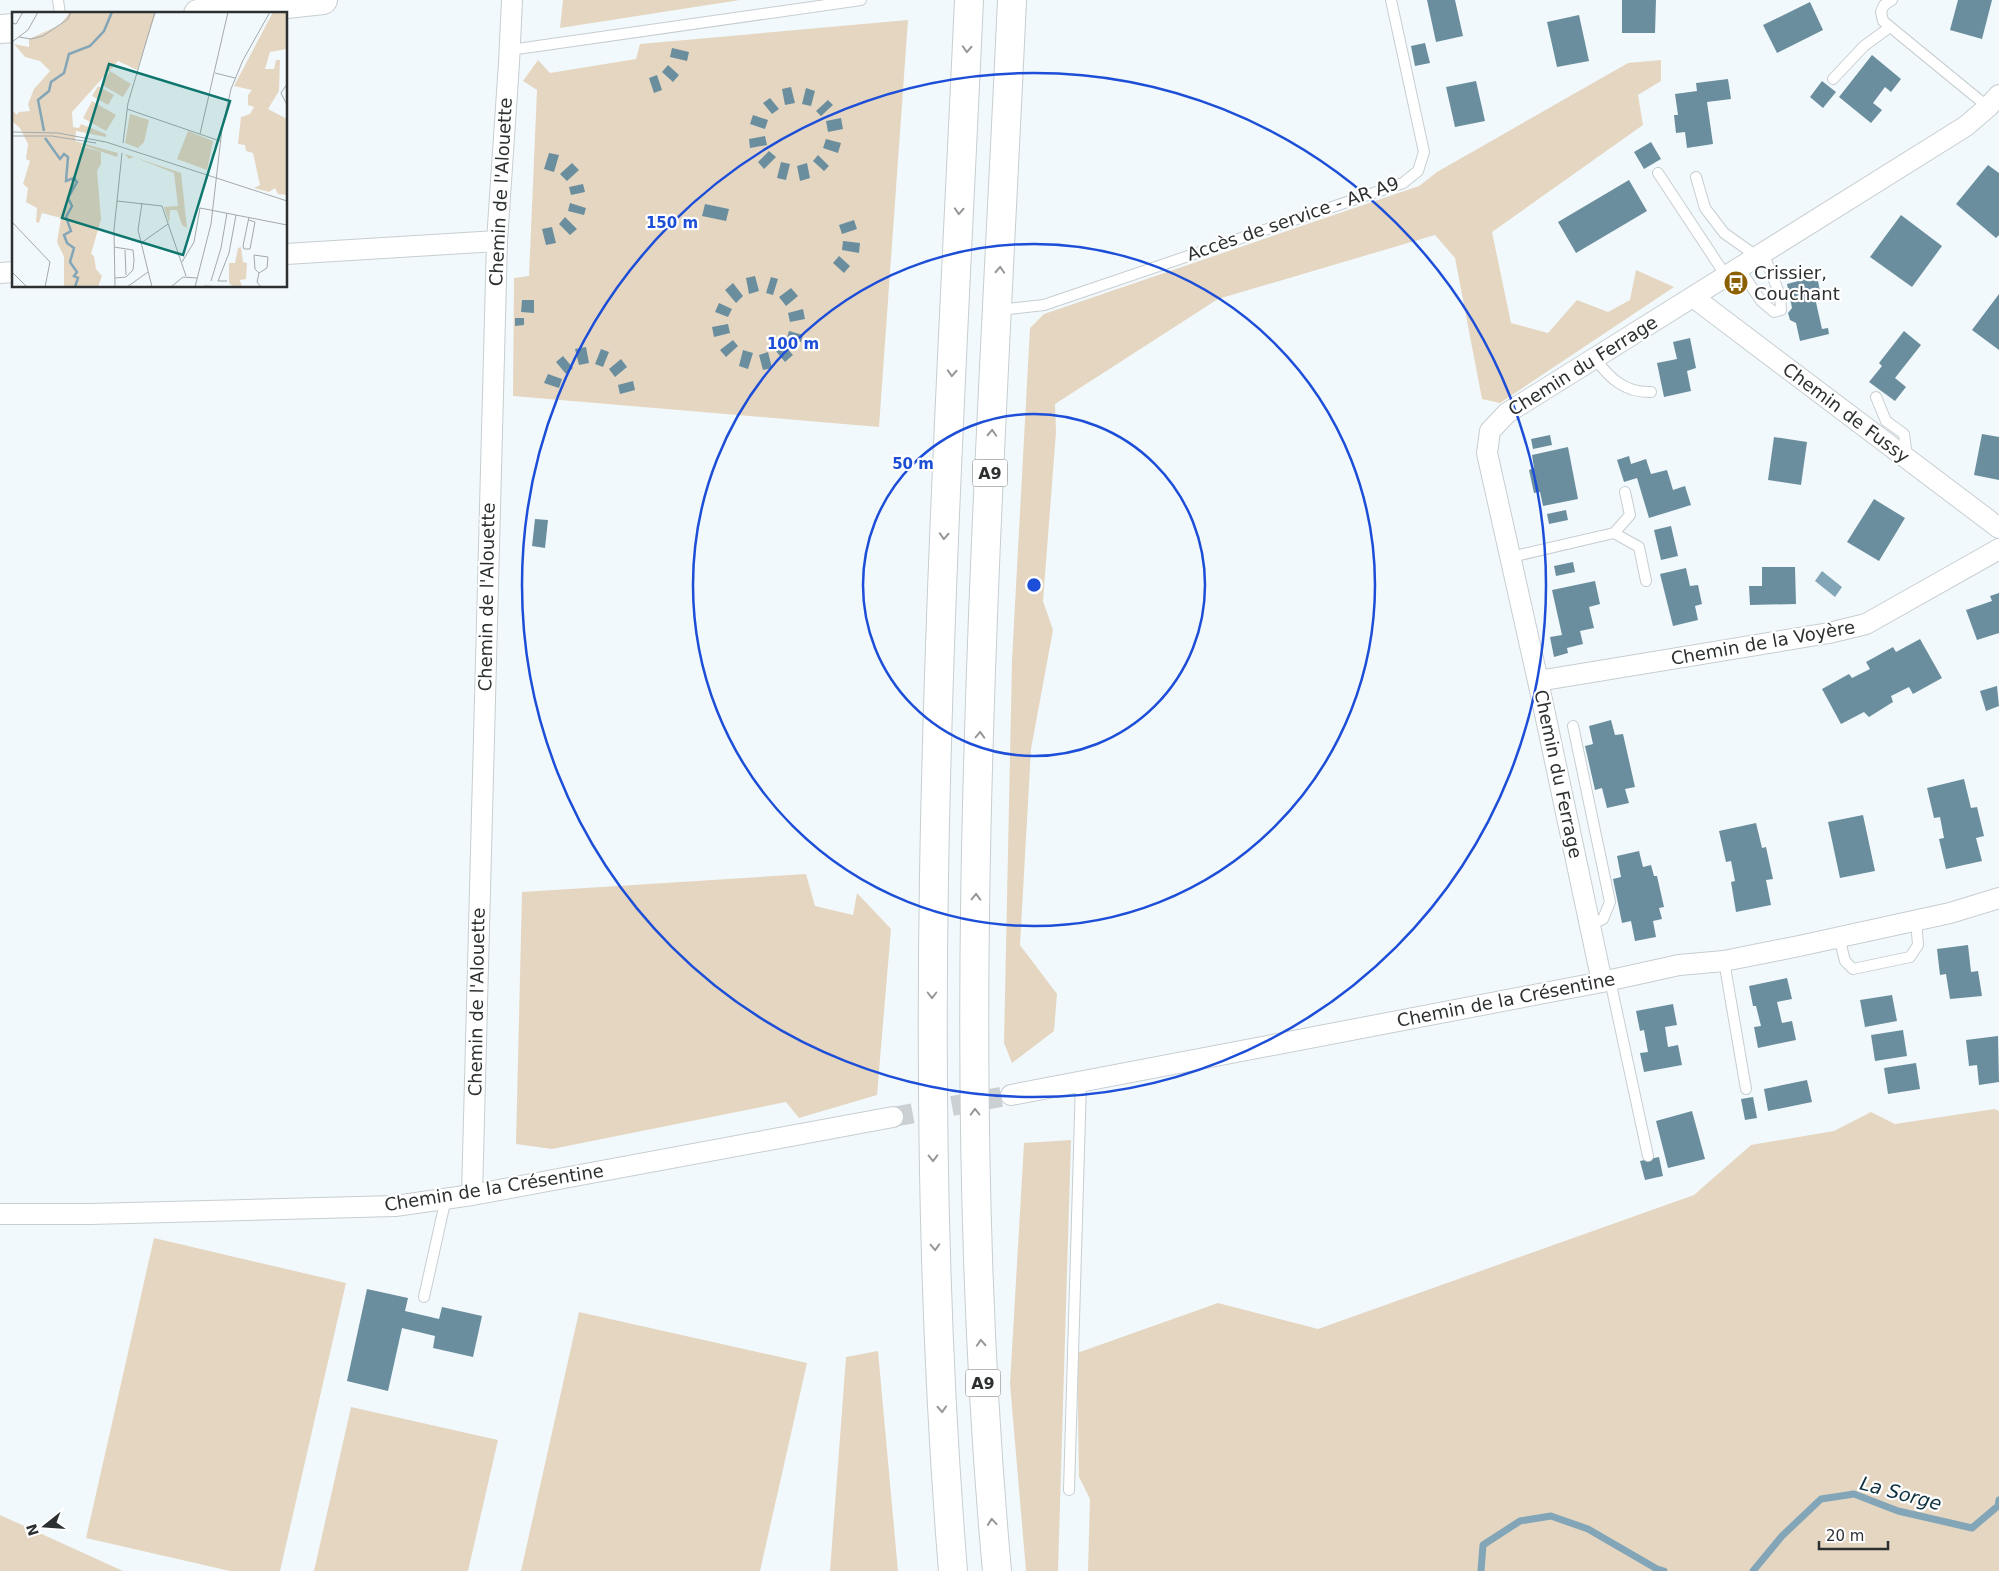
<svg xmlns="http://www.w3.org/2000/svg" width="1999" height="1571" viewBox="0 0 1999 1571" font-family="'DejaVu Sans',sans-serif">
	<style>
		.green { fill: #e5d6c1 }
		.water { fill: #82a6b7 }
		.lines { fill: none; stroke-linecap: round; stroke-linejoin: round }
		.stream { stroke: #82a6b7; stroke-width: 7 }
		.building { fill: #6a8e9e }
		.street-tunnel { stroke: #cbd1d3; stroke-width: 20; stroke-dasharray: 20 10; stroke-linecap: butt }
		.lane-casing { stroke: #c7ced1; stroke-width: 12 }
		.street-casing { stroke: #c7ced1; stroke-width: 22 }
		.secondary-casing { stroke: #c7ced1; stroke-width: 30 }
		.highway-casing { stroke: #c7ced1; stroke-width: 30 }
		.lane { stroke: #fff; stroke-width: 10 }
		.street { stroke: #fff; stroke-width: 20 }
		.secondary { stroke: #fff; stroke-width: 28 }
		.highway { stroke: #fff; stroke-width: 28 }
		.oneway { stroke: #969898 }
		.ring { fill: none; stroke: #1d4ed8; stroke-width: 2.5 }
		.labels { text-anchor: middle; stroke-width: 4.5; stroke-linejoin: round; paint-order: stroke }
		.shield { fill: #fff; stroke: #6c6e6f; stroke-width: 1 }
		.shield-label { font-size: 16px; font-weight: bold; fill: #2d3031 }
		.street-label { font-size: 18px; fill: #2d3031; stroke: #fff }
		.poi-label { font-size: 18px; fill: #2d3031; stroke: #fff; text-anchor: start }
		.water-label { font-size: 19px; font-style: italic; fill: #0e313e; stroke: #fff }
		.inset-river { fill: none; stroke: #82a6b7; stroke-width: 2.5 }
		.inset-road { fill: none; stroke: #a3a9ab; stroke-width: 1 }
		.view { fill: #0f766e; fill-opacity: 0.15; stroke: #0f766e; stroke-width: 2.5 }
		.inset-edge { fill: none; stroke: #2d3031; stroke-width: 2.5 }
		.centre { fill: #1d4ed8; stroke: #fff; stroke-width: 2.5 }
		.ring-label { font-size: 15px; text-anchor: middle; font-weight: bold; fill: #1d4ed8; stroke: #fff; stroke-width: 4.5; stroke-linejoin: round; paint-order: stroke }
	</style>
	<rect width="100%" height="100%" fill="#f2f9fc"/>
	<path class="green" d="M563 0H740L560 28Z
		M908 20 879 427 513 396 514 278 529 276 537 90 523 81 538 60 550 73 636 59 640 44Z
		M1661 60V81L1638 95 1643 125 1492 232 1511 323 1548 333 1577 300 1608 312 1630 300 1636 270 1674 287 1500 403 1482 399 1455 258 1435 235 1218 299 1055 404 1056 432 1043 601 1053 630 1031 749 1020 945 1057 994 1054 1031 1012 1063 1004 1043 1012 660 1030 328 1044 314 1419 186 1437 172 1628 63Z
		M806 874 815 906 853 915 857 893 891 929 877 1095 799 1118 786 1102 552 1149 516 1144 522 892Z
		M1994 1109 1999 1111V1571H1088L1090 1499 1079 1477 1077 1353 1218 1303 1318 1329 1694 1195 1751 1145 1834 1131 1871 1112 1895 1124Z
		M1071 1140 1058 1571H1026L1010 1384 1024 1143Z
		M154 1238 346 1283 280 1571H230L86 1538Z
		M579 1312 807 1363 760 1571H521Z
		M878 1351 898 1571H830L846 1357Z
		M351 1407 498 1440 468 1571H314Z
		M0 1515 123 1571H0Z"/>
	<path class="water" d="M1822 571 1842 587 1835 597 1815 581Z"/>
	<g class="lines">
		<path class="stream" d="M1481 1571 1483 1545 1520 1521 1551 1516 1588 1529 1657 1569 1664 1571
			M1753 1571 1782 1536 1821 1499 1854 1494 1898 1511 1972 1528 1998 1506 1999 1500"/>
	</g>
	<path class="building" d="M1427 0H1455L1463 36 1436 42Z
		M1622 0H1656L1655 33H1622Z
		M1958 0H1992L1982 39 1950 30Z
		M1810 2 1823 30 1777 53 1763 25Z
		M1579 15 1589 61 1557 67 1547 22Z
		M1425 43 1430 63 1415 66 1411 46Z
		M672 48 689 52 687 61 670 57Z
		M1872 55 1901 79 1891 92 1885 87 1873 103 1882 110 1871 123 1839 97Z
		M668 65 679 75 673 82 662 72Z
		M657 75 662 90 654 93 649 78Z
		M1728 79 1731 99 1707 102 1713 144 1687 148 1685 132 1676 133 1674 115H1678L1675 94 1697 91 1696 83Z
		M1476 81 1485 121 1455 127 1446 87Z
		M1822 81 1836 92 1823 108 1810 97Z
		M791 87 795 103 785 105 782 89Z
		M806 88 815 91 811 106 802 104Z
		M770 98 779 109 772 114 763 103Z
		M828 100 833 105 821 116 816 111Z
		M753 115 768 120 765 129 750 124Z
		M841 118 843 129 828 132 826 121Z
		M765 136 767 145 750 148 749 139Z
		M826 139 841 143 838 153 823 148Z
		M1651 142 1661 159 1644 169 1634 152Z
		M769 151 776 157 764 169 758 162Z
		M549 153 559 155 554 172 544 169Z
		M818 155 829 166 824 171 813 161Z
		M781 162 790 164 786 180 777 178Z
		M572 163 579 170 567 181 560 174Z
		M807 163 810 178 800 181 797 166Z
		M1988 165 1999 173V235L1996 238 1956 204Z
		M1629 180 1647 211 1576 253 1558 222Z
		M583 184 585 192 571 195 569 187Z
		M570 203 586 208 584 215 568 211Z
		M705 204 729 209 726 221 702 216Z
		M1901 215 1942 246 1912 287 1870 257Z
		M565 217 577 229 570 235 559 224Z
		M854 220 857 229 842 234 839 225Z
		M552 227 556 243 546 245 542 229Z
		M843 241 860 243 859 253 842 250Z
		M839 256 850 266 844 273 833 263Z
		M755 276 759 291 749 294 746 278Z
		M1817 276 1821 296 1815 298 1822 329 1828 328 1829 334 1800 341 1796 323 1790 320 1788 313 1792 308 1787 284Z
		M771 277 778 279 773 295 766 293Z
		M733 283 743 296 736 303 725 290Z
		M791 288 798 296 786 306 779 297Z
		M1999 294V350L1972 330Z
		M522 300H534V313L521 312Z
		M719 303 732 309 728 317 715 312Z
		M803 309 805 319 790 322 788 313Z
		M515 318H524V325L515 326Z
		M728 324 730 333 714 337 712 327Z
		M789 331 803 335 801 342 787 338Z
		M1904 331 1921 345 1895 378 1906 387 1895 401 1869 382 1882 366 1879 363Z
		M1690 338 1696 368 1687 371 1691 391 1664 397 1657 363 1677 359 1673 342Z
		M733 340 738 346 726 357 720 350Z
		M783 344 793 355 785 362 775 350Z
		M586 347 589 363 579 365 575 349Z
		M601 349 609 352 603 367 595 364Z
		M743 350 753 353 748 369 739 366Z
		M768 352 772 368 763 370 759 355Z
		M563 356 573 368 566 374 556 362Z
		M621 359 627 367 615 377 609 369Z
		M548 374 562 379 559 388 544 383Z
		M633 381 635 390 620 394 618 385Z
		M1982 434 1999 437V480L1974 475Z
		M1550 435 1552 445 1533 449 1531 439Z
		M1774 437 1807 442 1801 485 1768 480Z
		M1568 447 1578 499 1543 506 1540 492 1534 493 1529 470 1534 468 1532 455Z
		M1629 456 1631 464 1646 459 1651 474 1667 470 1673 490 1685 486 1691 505 1649 518 1637 478 1624 482 1617 460Z
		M1874 499 1905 518 1879 561 1847 542Z
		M1566 510 1568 520 1549 524 1547 514Z
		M535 519 548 520 545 548 532 546Z
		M1671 526 1678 556 1661 560 1654 530Z
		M1573 562 1575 572 1556 576 1554 566Z
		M1762 567H1795L1796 604 1750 605 1749 586H1762Z
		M1686 568 1690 586 1698 585 1702 604 1695 606 1698 620 1673 626 1660 574Z
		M1595 581 1600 604 1589 607 1594 628 1580 631 1583 644 1567 648 1568 653 1554 657 1550 637 1562 635 1552 590Z
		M1999 593V633L1977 640 1966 610 1992 601 1990 596Z
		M1920 639 1942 678 1913 694 1909 687 1891 696 1893 702 1869 717 1864 712 1841 724 1822 689 1849 674 1852 678 1870 669 1866 662 1893 647 1896 652Z
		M1997 686 1999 706 1986 711 1980 691Z
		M1611 720 1615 735 1623 734 1635 787 1625 789 1629 803 1607 808 1602 788 1595 790 1585 746 1593 744 1589 726Z
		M1964 779 1971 808 1977 807 1984 836 1976 838 1982 861 1946 869 1939 839 1944 838 1940 817 1934 818 1927 788Z
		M1863 815 1875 871 1840 878 1828 822Z
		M1756 823 1762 848 1766 847 1773 879 1766 880 1771 905 1736 912 1731 882 1735 881 1731 861 1726 862 1719 831Z
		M1639 851 1643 867 1651 865 1654 876H1657L1664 907 1659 908 1662 919 1653 921 1656 937 1635 941 1631 921 1622 923 1613 879 1621 877 1617 856Z
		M1968 945 1971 972 1978 971 1982 996 1950 999 1946 974 1940 975 1937 949Z
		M1787 978 1792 999 1777 1002 1782 1023 1792 1021 1796 1040 1758 1048 1754 1027 1761 1026 1756 1006H1753L1749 986Z
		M1892 995 1897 1021 1865 1027 1860 1000Z
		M1673 1004 1677 1025 1665 1027 1668 1047 1678 1045 1682 1065 1644 1072 1640 1053 1648 1052 1644 1030 1640 1031 1636 1011Z
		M1903 1030 1907 1056 1875 1061 1871 1035Z
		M1998 1036 1999 1082 1979 1085 1977 1065 1969 1066 1966 1040Z
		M1916 1063 1920 1089 1888 1094 1884 1068Z
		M1807 1080 1812 1102 1768 1111 1764 1089Z
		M1753 1097 1757 1118 1745 1120 1741 1099Z
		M1692 1111 1705 1159 1668 1168 1656 1121Z
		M1659 1157 1663 1176 1645 1180 1640 1161Z
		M367 1289 408 1298 405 1311 439 1319 442 1307 482 1316 473 1357 433 1348 435 1336 402 1328 388 1391 347 1381Z"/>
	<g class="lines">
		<path class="street-tunnel" d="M893 1117 1011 1095"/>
		<defs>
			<path id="lane" d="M58 0 60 14
				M1892 0 1884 5 1881 12 1883 21 1988 107
				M510 50 861 0
				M1833 79 1864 46 1890 27
				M1658 173 1726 276
				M1696 177 1705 208 1724 233 1758 257
				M1739 268 1761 301 1774 312 1781 310 1780 295 1763 253
				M999 310 1044 305 1403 183 1418 171 1424 152 1391 0
				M1595 358C1609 378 1625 393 1651 392
				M1876 397 1886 421 1904 434 1907 457
				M1614 533 1630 515 1625 492
				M1511 557 1614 533 1639 547 1646 581
				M1573 726 1610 902 1603 919 1590 925
				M1839 937 1845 961 1853 969 1910 957 1918 945 1916 920
				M1724 961 1746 1089
				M1610 980 1648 1156
				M424 1297 446 1198
				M1069 1490 1081 1082"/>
			<path id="street" d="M286 254 497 241
				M0 273 14 272
				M1693 297 1999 528
				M1538 681 1829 633 1866 624 1999 549
				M1602 982 1538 681 1487 453 1490 431 1507 413 1966 126 1988 107 1999 95
				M1011 1095 1602 982 1679 965 1724 961 1799 946 1950 913 1999 898
				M472 1195 497 241 509 63 512 0
				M0 1214H90L395 1206 472 1195 893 1117"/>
			<path id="secondary" d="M198 14 323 0
				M0 29 14 28"/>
			<path id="highway" d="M953 1571C910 1046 945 524 969 0
				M997 1571C949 1048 988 523 1012 0"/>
		</defs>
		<use href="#lane" class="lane-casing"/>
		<use href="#street" class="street-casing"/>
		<use href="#secondary" class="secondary-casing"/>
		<use href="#highway" class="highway-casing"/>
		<use href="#lane" class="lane"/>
		<use href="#street" class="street"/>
		<use href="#secondary" class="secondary"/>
		<use href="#highway" class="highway"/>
	</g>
	<defs><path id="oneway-chevron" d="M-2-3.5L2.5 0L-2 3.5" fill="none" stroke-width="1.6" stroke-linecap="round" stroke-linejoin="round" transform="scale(1.25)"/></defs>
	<g class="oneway">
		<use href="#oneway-chevron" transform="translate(967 49) rotate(93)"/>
		<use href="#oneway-chevron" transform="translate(959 211) rotate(93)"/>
		<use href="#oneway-chevron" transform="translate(1000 270) rotate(-87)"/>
		<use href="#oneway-chevron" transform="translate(952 373) rotate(93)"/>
		<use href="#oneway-chevron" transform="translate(992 433) rotate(-87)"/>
		<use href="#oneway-chevron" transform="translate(944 536) rotate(93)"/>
		<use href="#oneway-chevron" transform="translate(980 735) rotate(-88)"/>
		<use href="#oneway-chevron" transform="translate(976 897) rotate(-89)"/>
		<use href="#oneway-chevron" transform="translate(932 995) rotate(90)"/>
		<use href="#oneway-chevron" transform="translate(975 1112) rotate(-91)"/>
		<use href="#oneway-chevron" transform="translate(933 1158) rotate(89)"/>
		<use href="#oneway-chevron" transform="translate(935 1247) rotate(88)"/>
		<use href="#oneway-chevron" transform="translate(981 1343) rotate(-93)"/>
		<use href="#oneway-chevron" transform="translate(942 1409) rotate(87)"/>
		<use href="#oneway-chevron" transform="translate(992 1522) rotate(-95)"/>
	</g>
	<g class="ring">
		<circle cx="1034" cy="585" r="171"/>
		<circle cx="1034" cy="585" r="341"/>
		<circle cx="1034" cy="585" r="512"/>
	</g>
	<defs>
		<symbol id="bus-disc" viewBox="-11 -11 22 22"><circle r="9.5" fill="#8a6001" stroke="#fff"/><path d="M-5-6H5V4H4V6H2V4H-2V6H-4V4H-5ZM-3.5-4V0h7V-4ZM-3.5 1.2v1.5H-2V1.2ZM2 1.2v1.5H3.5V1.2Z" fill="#fff"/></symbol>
	</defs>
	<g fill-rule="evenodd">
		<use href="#bus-disc" x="1722" y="269" width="28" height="28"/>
	</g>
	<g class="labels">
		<g class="shield">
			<rect x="972.5" y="459.5" width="35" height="27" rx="4"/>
			<rect x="965.5" y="1369.5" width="35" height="27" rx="4"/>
		</g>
		<g class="shield-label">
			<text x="990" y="479">A9</text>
			<text x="983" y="1389">A9</text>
		</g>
		<g class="street-label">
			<text transform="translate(501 192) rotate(-87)" y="6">Chemin de l'Alouette</text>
			<text transform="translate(1293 219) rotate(-19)" y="6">Accès de service - AR A9</text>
			<text transform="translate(1583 366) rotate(-32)" y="6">Chemin du Ferrage</text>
			<text transform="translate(1846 413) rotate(37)" y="6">Chemin de Fussy</text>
			<text transform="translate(487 597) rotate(-89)" y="6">Chemin de l'Alouette</text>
			<text transform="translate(1763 643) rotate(-10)" y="6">Chemin de la Voyère</text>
			<text transform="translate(1558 774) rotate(78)" y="6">Chemin du Ferrage</text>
			<text transform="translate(1506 1000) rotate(-11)" y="6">Chemin de la Crésentine</text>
			<text transform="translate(477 1002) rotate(-89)" y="6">Chemin de l'Alouette</text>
			<text transform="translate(494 1188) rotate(-9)" y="6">Chemin de la Crésentine</text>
		</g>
		<g class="poi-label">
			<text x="1754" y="279">Crissier,<tspan x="1754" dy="21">Couchant</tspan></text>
		</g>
		<g class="water-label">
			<text transform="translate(1901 1493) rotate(15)" y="7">La Sorge</text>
		</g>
	</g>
	<g transform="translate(12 12)">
		<rect width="275" height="275" fill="#f2f9fc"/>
		<path d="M58 0H144L125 58 106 49 60 100 61 115 67 116 69 112 94 122V125L64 119 63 129 106 141 105 145 70 133 69 134 89 140V152L85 159 89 207 79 242 82 244 84 257 90 264 86 275H52V245L45 230 49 206 30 201 27 211 24 210 25 196 14 190 16 176 11 172 18 149 14 147 16 132 8 116 0 109V98L5 103 7 100 18 99 16 92 22 77 38 59 28 49 13 45 2 32 17 35V27L48 13ZM261 0H275V37L258 40 253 57H262L264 48H268L267 79 256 97 275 107V183L266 182 263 176 257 180 242 176 248 173 241 141 234 139 233 133 226 132 229 105 238 102 242 95 236 93V83L240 78 222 74ZM98 59 119 72 111 85 90 73ZM86 74 102 83 96 93 80 84ZM80 89 104 103 94 119 71 106ZM118 102 137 108 132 130 126 136 113 131ZM176 119 201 129 195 158 165 147ZM113 142 169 161 175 216 170 213 165 198H158L157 211 152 195 166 194 162 161 122 145 117 147ZM229 235 231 250 235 251 234 267 228 268 230 275H221L217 271V251H223L226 236Z" fill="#e5d6c1"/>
		<path class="inset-river" d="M32 119 26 88 37 79 39 70 52 61 57 42 78 34 92 19 100 0M33 126 48 147 52 142 56 145 54 169 62 166 65 170 56 186 60 194 54 205 59 219 52 223 55 231 62 236 58 250 65 260 62 264 66 266 63 275"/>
		<path class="inset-road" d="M0 11 4 12 11 0M7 25 19 27 31 24 56 7 59 0M0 30 16 18 26 0M203 61 223 66M275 72 269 81 275 93M115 97 208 129M0 120 46 121 94 130 275 189M188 122 216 0M0 124H40L84 131M111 131 116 91 143 0M105 189 150 194 174 264M130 191 126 218 140 275M237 208 243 210 238 237H232L231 234 237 205M0 210 38 250 33 275M129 231 156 212M102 235 121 238 122 248 121 258 114 265 103 266M113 238 114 263M170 250 182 230 188 196 275 213M0 260 15 275M247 261 255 256 256 245 242 243 243 257 247 261 245 270 249 275M199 269 209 236 215 201M215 269H206L217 241 224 203M192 274 217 275M103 275 102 218 110 141M115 275 136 260M159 275 171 265 185 266M183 275 199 212 210 117 219 77 231 48 258 0"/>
		<path class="view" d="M97 52 218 89 171 243 50 206Z"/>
		<rect width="275" height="275" class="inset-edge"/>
	</g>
	<circle cx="1034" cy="585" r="8" class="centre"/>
	<g class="ring-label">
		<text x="672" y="228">150 m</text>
		<text x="793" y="349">100 m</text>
		<text x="913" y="469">50 m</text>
	</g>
	<g transform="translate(45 1526) rotate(253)" stroke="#ffffff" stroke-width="4" paint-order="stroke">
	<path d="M0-4L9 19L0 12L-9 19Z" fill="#2d3031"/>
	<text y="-8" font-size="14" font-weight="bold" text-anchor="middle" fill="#2d3031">N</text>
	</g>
	<path d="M1819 1541v8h69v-8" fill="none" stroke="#2d3031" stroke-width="2.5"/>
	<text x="1826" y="1541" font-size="15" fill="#2d3031" stroke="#ffffff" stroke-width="4" paint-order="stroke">20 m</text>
</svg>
